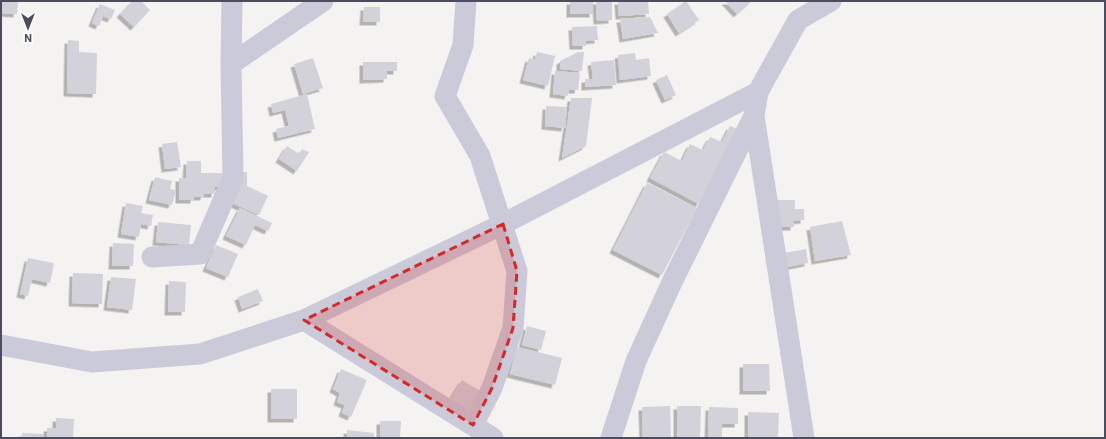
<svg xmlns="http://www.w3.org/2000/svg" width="1106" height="439" viewBox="0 0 1106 439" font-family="Roboto,sans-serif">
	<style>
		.building { fill: #d3d1d9; filter: url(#shadow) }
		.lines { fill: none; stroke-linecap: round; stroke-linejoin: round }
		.street { stroke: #cbcad8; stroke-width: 21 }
		.marked { fill: #d62828; fill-opacity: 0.2; stroke: #d62828; stroke-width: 3; stroke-dasharray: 8 5; stroke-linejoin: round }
	</style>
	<defs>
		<filter id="shadow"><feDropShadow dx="-3.5" dy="3.5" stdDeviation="0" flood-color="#0004"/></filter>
	</defs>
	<rect width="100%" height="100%" fill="#f4f3f2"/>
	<path class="building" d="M1 1H18L17 14 1 13Z
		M132 1H141L150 10 134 27 120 14Z
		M570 1H593V14H570Z
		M596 1H612V20L597 21Z
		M618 1H648L649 14 619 16Z
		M686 1 699 20 679 33 667 14Z
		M725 1H752L737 14Z
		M100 4 115 10 111 19 103 16 99 26 92 23Z
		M364 7H380V22H363Z
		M650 17 658 33 623 39 620 19Z
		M597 26 598 40 586 41V46H573L572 27Z
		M68 40 79 41V52L97 53 96 94 67 93Z
		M537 52 555 56 548 86 523 80 529 58 535 60Z
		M578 52H584L582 71 560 69V61Z
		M635 53 636 60 649 58 651 76 620 80 618 55Z
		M313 58 323 88 303 94 294 64Z
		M614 60 616 85 585 87V79H593L591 62Z
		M363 62H397V71H387V79L363 80Z
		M555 71 580 73 578 90H569L568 96 553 94Z
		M667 75 676 95 665 100 656 80Z
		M307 94 315 129 278 138 276 129 289 126 285 110 273 113 271 104Z
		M571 98H592L586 146 562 158Z
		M546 106 567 107 565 128 545 126Z
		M730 126 738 129 699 204 650 178 664 152 682 161 690 144 703 150 710 137 722 142Z
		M177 142 181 167 165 169 162 144Z
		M287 146 299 154 302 149 309 152 297 171 279 159Z
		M187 161H201V173H223V187H215V194H204V197H194V200H179V178H186Z
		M240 172H247V186L268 196 259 215 232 203Z
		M155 177 172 181 170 189 176 190 172 205 149 200Z
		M647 183 697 208 662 275 613 250Z
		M777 200H795V209H804V220L794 221V227H777Z
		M126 203 143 206 141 213 153 215 151 226 141 224 139 237 121 234Z
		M240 208 272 223 268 231 255 225 246 245 226 236Z
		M842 221 851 255 815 261 810 227Z
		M158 222 191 225 189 245 156 242Z
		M113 243 134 244 133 266H112Z
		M216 245 238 254 228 277 206 268Z
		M806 249 808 263 787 267 784 253Z
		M28 258 54 263 50 283 32 279 28 296 20 294Z
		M73 273 103 274 102 304 72 303Z
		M111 277 136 279 132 310 107 307Z
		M169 281 186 282 185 312H168Z
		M258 289 263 301 242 309 238 297Z
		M527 326 546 331 541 350 522 345Z
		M517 347 562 358 555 385 510 374Z
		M743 364H769L770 391H743Z
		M341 369 367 380 351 417 342 413 345 405 337 402 340 393 333 389Z
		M462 380 482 392 470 412 450 400Z
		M271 389H297V419H271Z
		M670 406 671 438H643L642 407Z
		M677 406H701L700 438H677Z
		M709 407 738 408V424H722V437H708Z
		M748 412 779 413 778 437H748Z
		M56 418 74 419 73 438H47V428H56Z
		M380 421H401L400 438H380Z
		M347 430 374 433V438H347Z
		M22 433 44 434V438H22Z"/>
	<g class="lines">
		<path class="street" d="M466 1 463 45 445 96 480 156 517 271 513 328 492 388 473 425
			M231 64 232 1
			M152 257 200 254 233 178 231 64 323 1
			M304 320 493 438
			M1 345 92 362 200 354 304 320 503 224 758 92
			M611 438 636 361 673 280 754 116
			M804 438 754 116 758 92 798 20 831 1"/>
	</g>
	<path class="marked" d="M503 224 517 271 513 328 492 388 473 425 304 320Z"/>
	<rect width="1106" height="439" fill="none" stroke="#4d4b5e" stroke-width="4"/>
	<g transform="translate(28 28) rotate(180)" stroke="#ffffff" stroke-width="3" paint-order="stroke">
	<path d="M0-3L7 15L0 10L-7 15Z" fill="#4d4b5e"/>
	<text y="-6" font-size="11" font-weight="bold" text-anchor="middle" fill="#4d4b5e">N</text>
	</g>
</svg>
